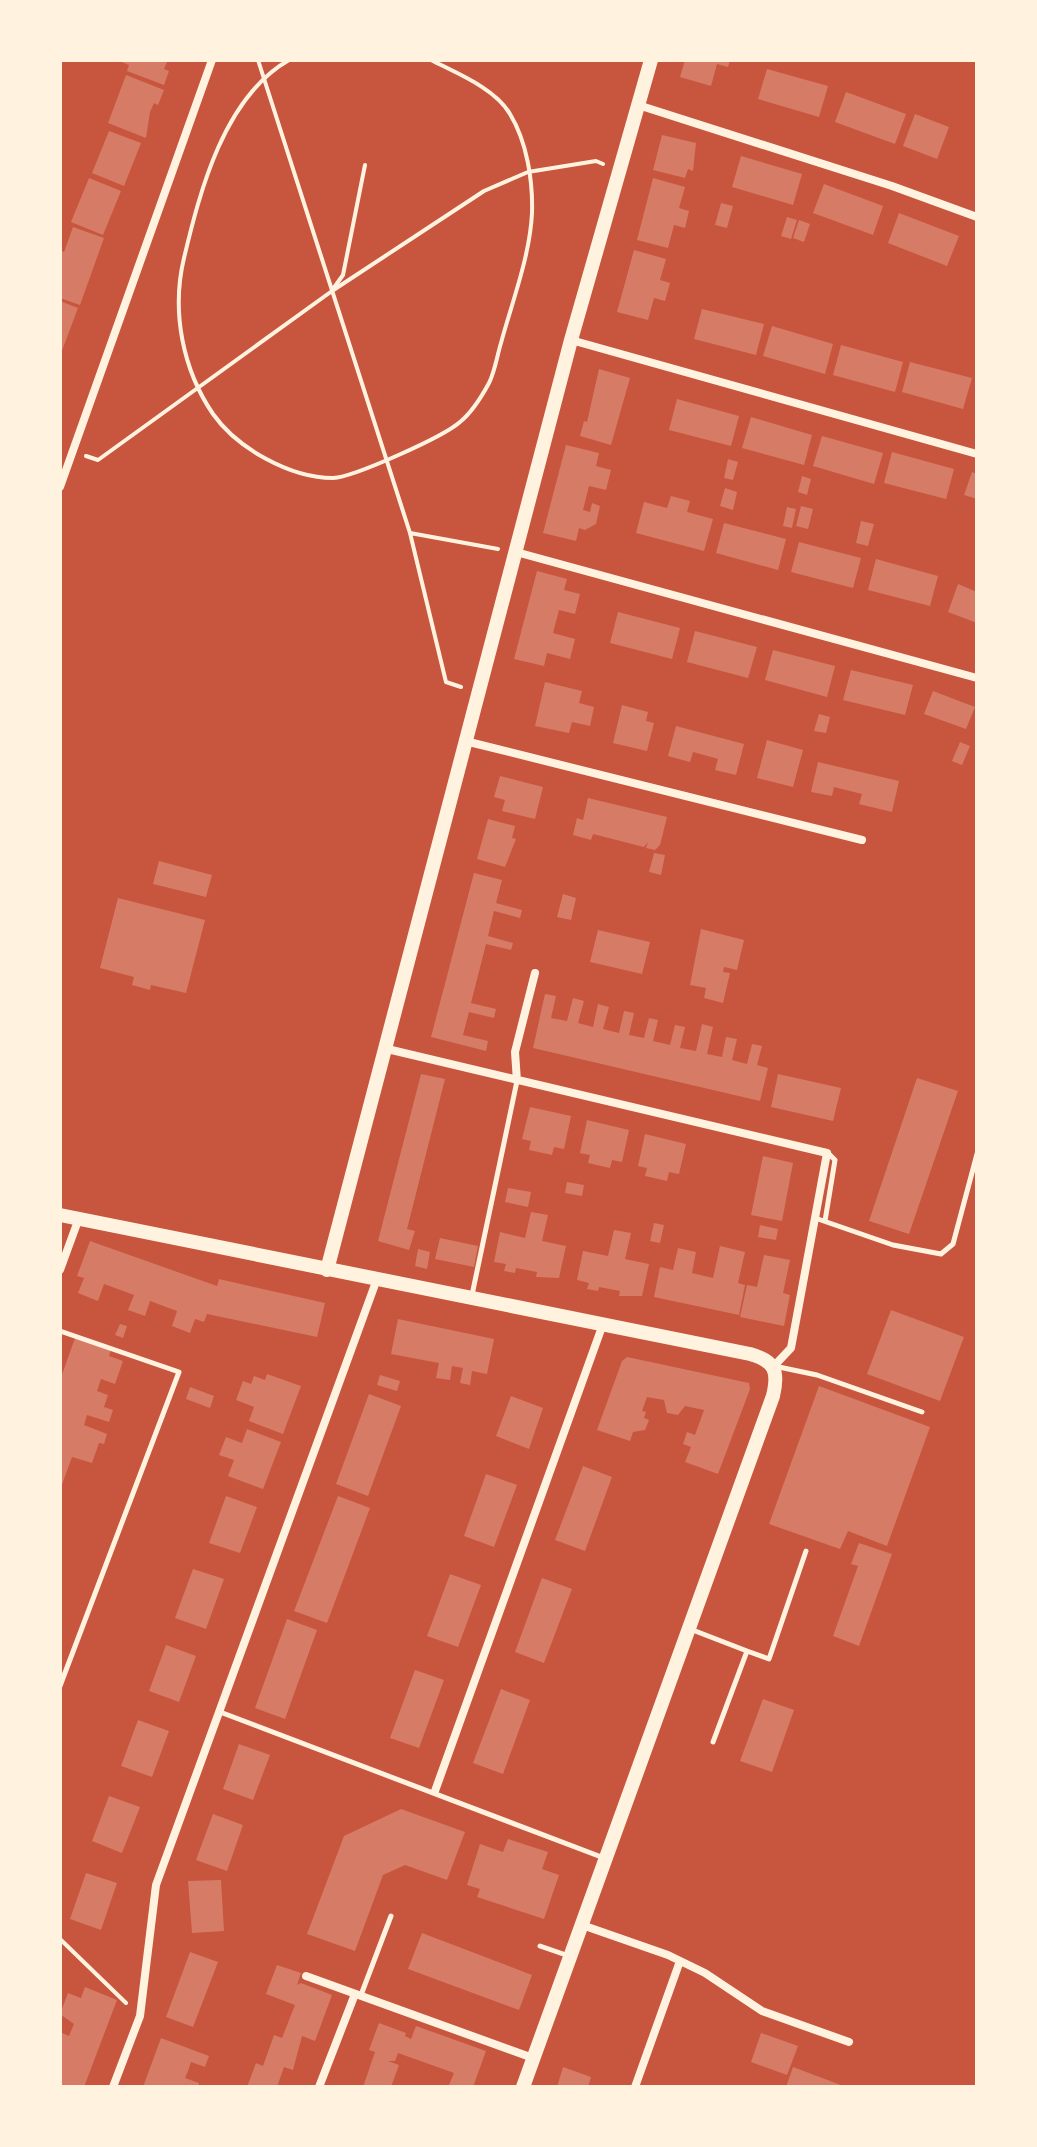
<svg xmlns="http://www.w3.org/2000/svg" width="1037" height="2147" viewBox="0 0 1037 2147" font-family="Karla,sans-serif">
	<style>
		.building { fill: #d67c66 }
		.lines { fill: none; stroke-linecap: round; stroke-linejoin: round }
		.path { stroke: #fff3e0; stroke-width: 4 }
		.service { stroke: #fff3e0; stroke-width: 5 }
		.minor { stroke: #fff3e0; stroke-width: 8 }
		.tertiary { stroke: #fff3e0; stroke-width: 14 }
	</style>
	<rect width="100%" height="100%" fill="#c8553d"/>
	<path class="building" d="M117 60H168L164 69 169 71 164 85 127 71 129 65Z
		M685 60H730L728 67 717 64 711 86 680 77Z
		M767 69 828 86 819 117 758 99Z
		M126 75 164 90 158 105 154 103 150 112 146 138 108 123Z
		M846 92 906 114 895 144 835 122Z
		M915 114 949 127 937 159 903 146Z
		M109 131 141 143 124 186 92 173Z
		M662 135 696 143 693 171 688 169 685 178 653 170Z
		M741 156 802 174 793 205 732 187Z
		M89 178 121 191 103 235 71 222Z
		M653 178 685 187 679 208 689 211 685 228 674 225 668 248 637 240Z
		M824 184 883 206 873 235 813 213Z
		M721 203 733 206 727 228 715 225Z
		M899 213 959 236 947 266 888 243Z
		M787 217 797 220 791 239 781 236Z
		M799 220 810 224 804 242 793 238Z
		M73 227 104 238 80 305 60 298V250L64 252Z
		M634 250 666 259 660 280 670 283 665 301 654 298 648 320 617 312Z
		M60 301 78 308 60 356Z
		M702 309 764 324 756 355 694 339Z
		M772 326 833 344 825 374 763 356Z
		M841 345 903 362 895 392 833 375Z
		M910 362 972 378 963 409 902 392Z
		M599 369 630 378 611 445 580 436 584 421 587 422Z
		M677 399 739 416 731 446 669 430Z
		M751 417 812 435 804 465 742 448Z
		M822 436 883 453 874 484 813 466Z
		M566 445 599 453 596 466 611 470 606 490 589 486 583 510 590 512 592 503 600 506 596 524 585 530 579 528 576 541 543 533Z
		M892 452 954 469 946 499 884 483Z
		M728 459 738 462 733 480 724 478Z
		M972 472 977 474V499L964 495Z
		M802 476 811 479 807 495 798 492Z
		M725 488 737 492 733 510 720 506Z
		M671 496 690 501 687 512 713 519 704 551 636 533 644 502 667 508Z
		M801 506 813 509 808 529 796 526Z
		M787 507 796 509 792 528 783 526Z
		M861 521 874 524 868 546 856 543Z
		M724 523 786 539 778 570 716 553Z
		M799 542 861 558 853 588 791 572Z
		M876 559 938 576 930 606 868 590Z
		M537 571 567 579 564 590 580 594 575 614 559 610 553 633 575 639 570 659 547 653 544 666 514 659Z
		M958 584 977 592V623L948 612Z
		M618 612 680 628 672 659 610 643Z
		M695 631 757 647 748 678 687 662Z
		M773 650 835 666 827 697 765 680Z
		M851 670 913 685 905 715 843 700Z
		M545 682 582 691 579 703 594 707 590 726 572 722 569 733 535 726Z
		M933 691 975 707 966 729 924 714Z
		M622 705 648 712 646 721 654 723 647 751 613 743Z
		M819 714 830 717 826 733 814 731Z
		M676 726 744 744 736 775 715 770 718 759 704 755 693 752 690 762 668 756Z
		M767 740 803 750 793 787 757 778Z
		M960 742 970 746 962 765 952 761Z
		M818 762 899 781 892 812 859 804 862 794 834 787 832 796 811 792Z
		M500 776 543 787 535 819 502 811 505 800 494 797Z
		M588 798 667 817 660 845 655 850 646 848 648 842 644 847 593 834 591 840 573 835 577 818 583 820Z
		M488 819 515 826 512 838 516 839 505 867 477 859Z
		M654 853 665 855 661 875 649 872Z
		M159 861 212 875 206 897 153 884Z
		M474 873 502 880 496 903 522 910 520 918 494 911 488 936 513 943 511 950 486 944 471 1003 496 1009 494 1018 469 1012 463 1035 488 1041 486 1051 431 1037Z
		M563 894 576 898 571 920 557 917Z
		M118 898 205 920 186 993 151 985 150 990 132 985 134 977 100 968Z
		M701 929 744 940 737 970 724 967 723 972 730 973 723 1003 704 998 706 988 690 985Z
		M598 930 650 942 642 974 590 962Z
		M545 994 556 996 551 1018 567 1021 573 998 584 1001 578 1023 593 1027 598 1004 609 1007 603 1029 619 1033 624 1011 634 1013 629 1035 644 1038 649 1018 658 1020 653 1041 670 1045 675 1025 685 1027 680 1048 696 1051 702 1024 713 1027 707 1054 722 1057 726 1037 737 1039 732 1060 747 1064 752 1044 762 1046 757 1065 768 1068 760 1101 533 1048Z
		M421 1074 445 1079 407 1229 415 1231 409 1250 378 1241Z
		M778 1074 841 1088 833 1121 771 1107Z
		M917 1078 958 1091 909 1234 869 1221Z
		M530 1107 571 1116 564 1149 554 1147 552 1155 529 1150 531 1141 522 1139Z
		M587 1120 629 1130 622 1162 612 1160 610 1168 588 1163 590 1155 580 1153Z
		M645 1134 686 1144 679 1174 669 1172 667 1181 645 1176 647 1168 638 1166Z
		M763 1156 793 1163 782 1221 751 1215Z
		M567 1182 584 1185 582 1196 565 1193Z
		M508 1188 531 1192 528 1207 505 1202Z
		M531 1212 548 1215 542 1241 566 1246 559 1278 536 1277 537 1272 516 1268 515 1273 504 1271 506 1264 494 1262 500 1232 525 1238Z
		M654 1223 664 1225 660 1243 650 1241Z
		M760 1225 778 1229 776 1240 758 1237Z
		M614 1230 631 1233 625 1259 649 1264 642 1296H619L620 1291 599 1287 598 1291 587 1289 589 1283 577 1280 583 1251 608 1256Z
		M440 1238 478 1246 474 1267 435 1259Z
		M90 1241 217 1286 219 1279 325 1303 317 1337 207 1314 204 1322 195 1319 190 1333 172 1326 177 1311 150 1301 145 1316 128 1310 134 1295 104 1284 98 1301 78 1293 84 1278 77 1276Z
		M720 1246 745 1252 738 1283 745 1285 739 1315 654 1297 660 1267 673 1270 678 1248 696 1252 692 1273 713 1278Z
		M418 1249 430 1252 427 1269 415 1266Z
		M764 1255 790 1260 783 1293 790 1295 784 1326 740 1317 747 1285 757 1287Z
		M891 1310 964 1337 940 1401 867 1374Z
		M398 1319 494 1339 487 1374 472 1371 470 1385 460 1383 463 1368 452 1366 450 1380 436 1378 439 1363 391 1354Z
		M120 1324 127 1326 123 1338 115 1335Z
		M75 1338 111 1350 109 1356 123 1361 115 1384 101 1379 97 1391 108 1395 104 1407 113 1410 109 1422 87 1415 84 1425 107 1434 104 1444 99 1443 92 1463 72 1457 60 1490V1380Z
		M627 1357 749 1383 750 1389 718 1474 685 1462 691 1447 683 1444 687 1432 695 1435 704 1410 685 1406 678 1415 667 1413 664 1400 647 1397 642 1411 646 1412 644 1418 649 1420 645 1430 633 1432 630 1441 597 1430 622 1361Z
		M267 1374 301 1386 283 1434 249 1421 254 1407 236 1400 243 1381 251 1384 254 1376 265 1380Z
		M380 1375 400 1381 397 1391 377 1385Z
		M819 1386 930 1427 887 1546 848 1531 840 1549 769 1524Z
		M190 1387 214 1396 210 1408 186 1399Z
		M369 1394 401 1406 368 1496 336 1484Z
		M511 1396 543 1408 529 1449 496 1436Z
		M247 1429 281 1442 263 1489 228 1476 234 1460 219 1455 226 1437 242 1443Z
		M583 1466 612 1477 585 1551 555 1540Z
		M486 1474 517 1485 494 1547 464 1536Z
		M226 1496 257 1507 240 1553 209 1543Z
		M338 1496 370 1508 327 1623 294 1611Z
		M859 1543 892 1554 859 1646 833 1636 858 1566 851 1564Z
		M193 1569 224 1579 206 1629 175 1618Z
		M450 1574 481 1585 458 1647 427 1636Z
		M542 1578 572 1589 544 1663 515 1652Z
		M287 1619 317 1630 285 1719 255 1708Z
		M166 1645 196 1656 179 1702 149 1691Z
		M415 1670 444 1680 419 1748 390 1738Z
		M501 1689 530 1700 503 1774 473 1763Z
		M763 1699 794 1710 772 1772 740 1761Z
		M138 1720 169 1731 152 1777 121 1766Z
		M239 1744 270 1755 253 1800 223 1789Z
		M109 1796 140 1807 122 1853 92 1841Z
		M401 1809 465 1832 447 1880 405 1865 383 1875 355 1951 307 1934 344 1836Z
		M213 1814 243 1825 227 1871 196 1860Z
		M508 1839 548 1852 542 1869 559 1875 544 1919 477 1897 480 1889 467 1885 480 1844 503 1852Z
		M86 1873 117 1883 101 1930 70 1919Z
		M221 1880 224 1931 192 1933 188 1881Z
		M422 1933 532 1975 519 2010 408 1969Z
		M190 1952 218 1962 193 2027 166 2017Z
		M277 1965 301 1973 297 1985 301 1983 332 1995 315 2041 302 2036 293 2070 284 2067 277 2087H247L256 2063 263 2066 274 2035 282 2038 295 2005 266 1994Z
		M85 1987 117 2000 84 2087H60V2032L69 2036 74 2024 60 2014 68 1993 81 1998Z
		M379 2023 406 2033 405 2036 411 2039 416 2026 486 2051 473 2087H448L454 2073 398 2053 395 2061H388L399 2065 391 2087H363L375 2052 369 2050Z
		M761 2033 798 2046 787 2075 751 2062Z
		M161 2038 209 2056 205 2067 191 2062 188 2071 185 2078 199 2083 198 2087H143Z
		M563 2067 591 2077 588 2087H557Z
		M793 2067 846 2087H786Z"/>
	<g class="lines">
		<path class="path" d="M258 60 410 533 446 682 461 687
			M289 60C224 97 200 191 184 258 171 312 183 370 213 414 237 448 290 478 333 478 354 477 443 437 460 422 471 413 482 396 489 383 495 371 497 356 501 343 512 302 530 256 532 213 533 181 527 142 510 114 495 88 456 73 431 60
			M333 289 343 275 365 165
			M86 456 98 460 332 291 484 191 528 172 596 161 603 164
			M410 533 498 549
			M60 1939 126 2003"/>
		<path class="service" d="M815 1218 893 1245 941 1254 953 1244 977 1154
			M825 1221 835 1160 828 1153
			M472 1295 517 1081
			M60 1331 179 1372 60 1686
			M774 1366 817 1375 922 1412
			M690 1629 747 1651 713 1742
			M747 1651 769 1659 806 1551
			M220 1712 604 1858
			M540 1946 569 1956
			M361 1995 391 1916"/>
		<path class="minor" d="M638 105 892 186 977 217
			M571 340 977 454
			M60 487 212 60
			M516 552 977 678
			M465 741 862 840
			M383 1048 827 1153 791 1348 774 1366
			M517 1081 515 1052 535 973
			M60 1270 79 1218
			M435 1791 603 1324
			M582 1925 668 1955 705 1973 762 2011 849 2042
			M306 1976 533 2058
			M113 2087 140 2016 156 1885 377 1279
			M319 2087 355 1994
			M635 2087 680 1961"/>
		<path class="tertiary" d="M60 1215 750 1354C775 1361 779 1371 773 1396L523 2087
			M327 1270 571 340 651 60"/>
	</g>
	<rect width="1037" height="2147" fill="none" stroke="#fff3e0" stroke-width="124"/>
</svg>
